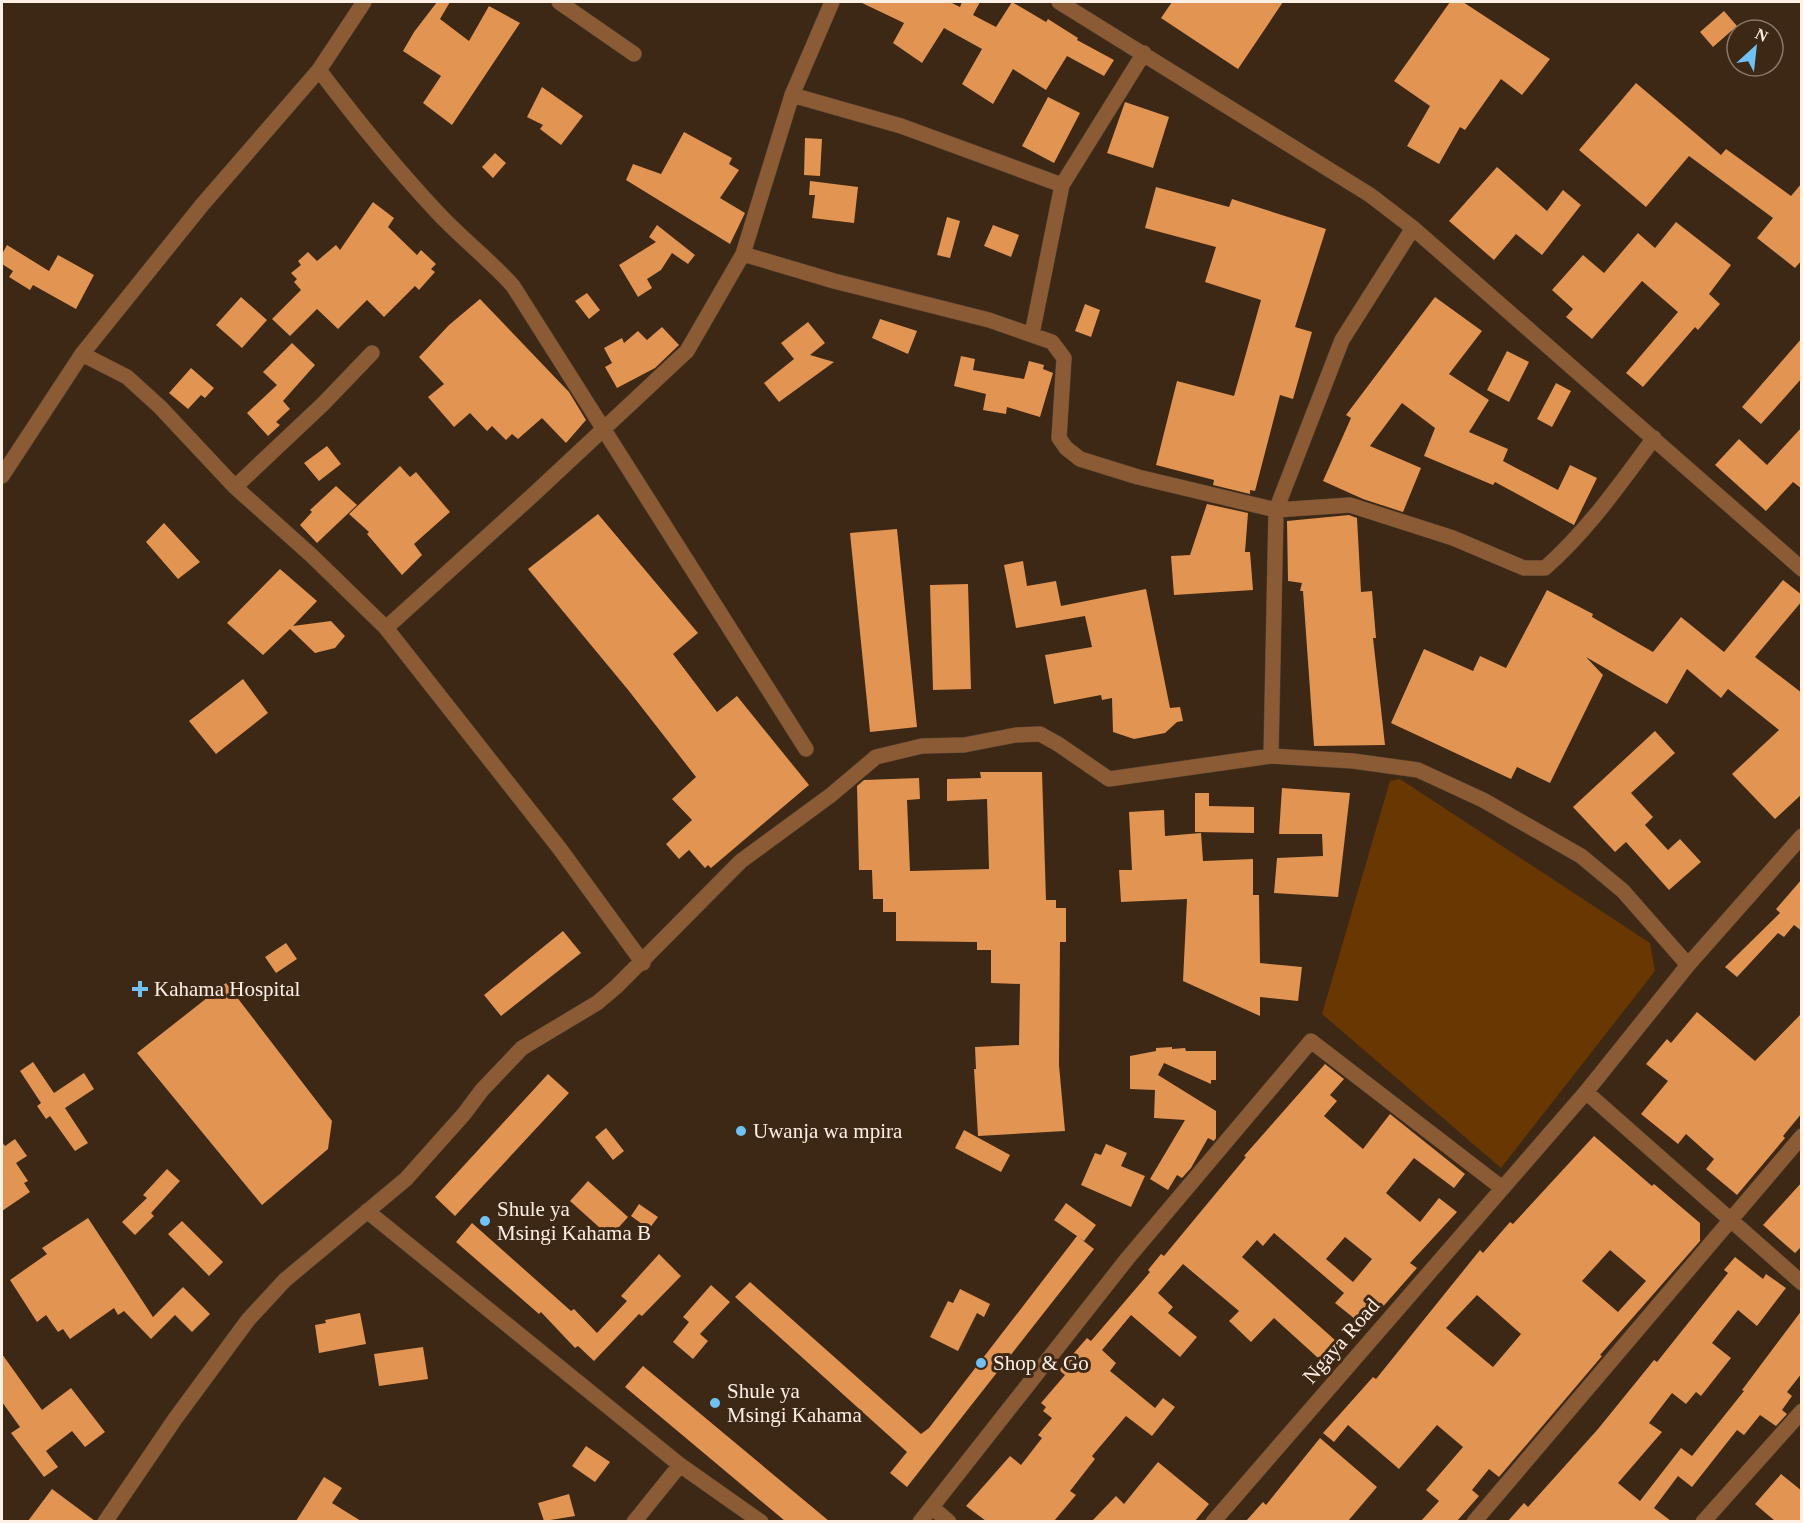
<svg xmlns="http://www.w3.org/2000/svg" width="1803" height="1523" viewBox="0 0 1803 1523" font-family="Georgia,serif">
	<style>
		.green { fill: #693702 }
		.building { fill: #e29453; fill-rule: evenodd }
		.lines { fill: none; stroke-linecap: round; stroke-linejoin: round }
		.minor-casing { stroke: #584332; stroke-width: 16 }
		.minor { stroke: #8a5b34; stroke-width: 15 }
		.poi-dot { fill: #71c1f5; stroke: #3d2715; stroke-width: 2 }
		.labels { text-anchor: middle; stroke-width: 6; stroke-linejoin: round; paint-order: stroke }
		.poi-label { font-size: 21px; fill: #fff0e5; stroke: #3d2715; text-anchor: start }
		.street-label { font-size: 21px; fill: #fff0e5; stroke: #3d2715 }
	</style>
	<rect width="100%" height="100%" fill="#3d2715"/>
	<path class="green" d="M1400 779 1650 943 1655 971 1501 1168 1322 1014 1390 781Z"/>
	<path class="building" d="M437 2H450L440 19 469 41 489 6 520 23 452 125 423 103 441 76 403 51 414 32Z
		M860 2H950L960 7 962 2H980L973 15 996 27 1012 2 1046 22 1048 19 1078 38 1077 40 1114 60 1104 76 1067 56 1046 90 1013 69 993 104 962 84 982 49 944 28 922 63 893 43 904 23Z
		M1172 2H1283L1238 69 1161 18Z
		M1450 2H1463L1550 59 1522 95 1501 79 1465 130 1460 127 1439 164 1407 146 1430 106 1394 81Z
		M1724 11 1737 26 1713 47 1700 32Z
		M1636 83 1721 155 1726 149 1791 196 1802 183V260L1795 268 1757 238 1773 218 1689 156 1646 207 1579 150Z
		M542 87 583 116 561 145 540 129 543 125 527 117Z
		M1048 97 1080 113 1054 163 1022 146Z
		M1125 102 1169 117 1153 168 1107 153Z
		M684 132 732 158 729 164 739 170 720 198 745 213 730 244 626 180 633 164 661 174Z
		M805 138 822 139 820 176 804 175Z
		M495 153 506 163 493 178 482 167Z
		M1497 167 1547 211 1563 190 1581 205 1542 255 1516 234 1494 260 1449 221Z
		M810 181 858 187 854 223 812 218 815 195H809Z
		M1156 187 1229 207 1232 199 1326 229 1295 327 1312 332 1293 399 1280 395 1255 491 1250 490V494L1213 485 1214 480 1156 465 1177 381 1234 396 1261 300 1205 282 1216 247 1145 228Z
		M373 202 394 218 388 227 417 255 421 250 436 264 431 269 435 272 419 290 415 286 384 317 367 300 338 329 317 309 290 336 272 319 301 290 294 282 297 279 291 273 301 265 298 261 308 252 317 261 336 245 340 250Z
		M947 217 960 221 950 258 937 255Z
		M1676 222 1731 265 1709 294 1720 304 1698 330 1695 327 1643 387 1626 373 1678 312 1642 281 1592 339 1566 317 1573 309 1552 290 1583 255 1604 273 1638 233 1655 248Z
		M657 225 695 255 688 264 672 253 661 270 647 279 652 288 638 297 619 265 656 242 649 237Z
		M993 225 1019 235 1011 257 984 246Z
		M7 245 49 271 58 255 94 275 76 309 33 285 30 290 9 277 13 271 2 264V254Z
		M587 293 600 310 589 319 575 301Z
		M241 297 267 320 242 348 216 325Z
		M1435 297 1482 331 1449 374 1489 400 1469 432 1508 449 1503 461 1558 490 1570 465 1597 478 1574 525 1495 482 1493 485 1424 456 1435 428 1402 403 1370 446 1421 468 1403 512 1363 499 1323 481 1351 418 1346 415Z
		M480 299 569 392 586 420 566 443 542 418 518 439 512 434 506 440 492 426 487 431 470 413 454 427 428 397 444 384 419 357 449 325Z
		M1085 304 1100 310 1091 337 1075 331Z
		M880 319 917 331 908 354 872 338Z
		M808 322 825 343 810 355 834 362 779 402 764 383 794 359 781 343Z
		M662 327 679 345 655 368 617 388 605 367 612 363 604 348 622 338 624 343 638 331 647 340Z
		M1802 338V378L1761 424 1742 407Z
		M292 343 315 365 283 401 290 409 276 422 280 425 268 436 247 413 277 385 263 372Z
		M1507 351 1529 362 1509 402 1487 390Z
		M961 356 975 359 973 370 1024 379 1029 361 1044 365 1043 369 1053 373 1040 417 1007 407 1006 414 983 410 986 394 954 386Z
		M191 368 214 388 205 398 201 395 188 409 169 393Z
		M1556 383 1571 391 1552 427 1537 419Z
		M1802 427V489L1793 482 1766 511 1715 465 1739 439 1767 465Z
		M327 446 341 464 319 481 304 463Z
		M400 466 410 477 416 472 450 512 414 544 422 555 402 575 367 534 369 532 349 514Z
		M336 486 357 505 317 543 300 525 312 512 310 510Z
		M1207 504 1248 513 1245 552H1250L1253 590 1174 595 1171 556 1190 555Z
		M598 514 698 633 673 654 717 712 737 696 809 785 711 868 708 865 705 868 689 850 679 859 666 844 692 820 672 799 696 777 629 691 528 569Z
		M1349 515 1357 518 1361 592 1372 591 1376 638H1373L1385 745 1314 746 1303 591H1300L1302 583 1288 581 1287 521Z
		M164 523 200 562 178 579 146 542Z
		M897 529 917 727 870 732 850 533Z
		M1023 561 1027 586 1056 581 1061 606 1146 589 1170 708 1180 707 1183 721 1177 722 1165 733 1134 739 1113 732 1112 698 1102 700 1101 695 1054 704 1045 655 1092 647 1085 616 1016 628 1004 565Z
		M280 569 317 601 293 626 331 621 345 636 335 648 315 653 290 629 263 655 227 623Z
		M1783 580 1802 595V601L1755 657 1802 693V794L1775 819 1732 774 1779 730 1728 689 1721 698 1687 669 1667 704 1586 657 1603 675 1550 783 1517 767 1511 779 1391 723 1424 649 1473 671 1480 656 1506 668 1547 590 1593 614 1592 617 1653 652 1681 617 1724 652Z
		M968 584 971 689 933 690 930 585Z
		M243 679 268 713 216 754 189 721Z
		M1655 731 1675 753 1631 793 1653 817 1645 825 1668 850 1680 839 1701 862 1669 890 1626 842 1615 852 1573 807Z
		M980 772H1042L1046 900H1056V908H1066V942H1060L1059 1065 1065 1131 978 1136 974 1069H976L975 1047 1019 1045 1020 984 991 983V950H977V942L896 941V912H883V899H873L872 870H859L857 786 864 780 919 778 920 799 907 800 910 871 989 869 987 799 947 801V779L981 778Z
		M1282 788 1350 793 1338 897 1274 893 1277 858 1323 856 1322 834H1279Z
		M1195 793H1209V806L1254 807V833L1195 832Z
		M1164 810 1165 836 1201 833 1203 861 1253 859V895H1259L1260 963 1302 967 1298 1001 1260 997V1016L1183 981 1187 899 1121 902 1119 870H1132L1129 812Z
		M1802 879V931L1794 925 1784 937 1778 933 1737 977 1725 967 1780 913 1776 909Z
		M563 931 581 953 501 1016 484 995Z
		M286 943 297 959 276 973 265 957Z
		M226 983 332 1121 328 1149 262 1205 137 1053Z
		M1697 1012 1755 1061 1802 1013V1113L1783 1136 1785 1138 1737 1195 1706 1169 1714 1159 1686 1134 1678 1144 1641 1114 1668 1081 1646 1064 1667 1039 1671 1043Z
		M1172 1047V1049L1185 1048 1186 1051H1216V1080H1211V1084L1164 1063 1158 1075 1216 1111V1138L1214 1141 1208 1138 1191 1168 1182 1178 1177 1175 1168 1190 1150 1179 1185 1120 1154 1118 1155 1090 1130 1089V1056L1156 1051V1048Z
		M33 1062 54 1093 84 1073 94 1089 65 1108 88 1143 75 1151 50 1116 46 1119 37 1106 41 1103 20 1071Z
		M1325 1064 1344 1079 1330 1095 1337 1101 1324 1116 1363 1149 1390 1114 1465 1174 1454 1188 1414 1158 1386 1193 1420 1222 1439 1198 1457 1212 1410 1263 1417 1268 1373 1318 1367 1313 1360 1323 1335 1303 1344 1293 1274 1233 1263 1246 1257 1240 1242 1257 1345 1349 1328 1367 1274 1318 1251 1342 1229 1321 1239 1311 1183 1264 1158 1293 1173 1307 1168 1313 1197 1337 1180 1357 1131 1315 1102 1350 1116 1363 1110 1371 1155 1408 1163 1398 1175 1407 1152 1436 1126 1416 1092 1456 1095 1459 1070 1491 1076 1495 1054 1521H986L966 1506 1010 1456 1021 1465 1042 1438 1038 1435 1052 1418 1043 1411 1046 1407 1041 1403 1065 1375 1059 1370 1087 1338 1091 1341 1150 1272 1148 1270 1161 1254 1164 1256 1246 1157 1244 1156ZM1345 1237 1372 1259 1353 1282 1326 1259Z
		M548 1074 569 1093 455 1216 435 1197Z
		M606 1128 624 1151 613 1160 595 1137Z
		M964 1130 1010 1155 1001 1172 955 1148Z
		M1594 1136 1652 1186 1654 1184 1700 1223V1241L1600 1355 1602 1356 1499 1477 1489 1469 1472 1490 1479 1496 1457 1521H1421L1439 1501 1426 1490 1463 1447 1437 1425 1399 1469 1348 1425 1334 1442 1323 1433 1373 1377 1376 1379 1480 1250 1483 1253 1510 1222 1513 1224ZM1610 1250 1646 1281 1618 1312 1582 1281ZM1477 1295 1521 1334 1493 1367 1446 1328Z
		M15 1139 27 1156 16 1163 28 1181 24 1183 30 1192 2 1211V1142L5 1146Z
		M1106 1144 1127 1153 1121 1166 1145 1176 1131 1207 1081 1185 1095 1153 1101 1155Z
		M167 1169 180 1181 151 1213 154 1216 135 1235 122 1222 147 1198 143 1195Z
		M588 1181 628 1217 610 1237 570 1201Z
		M1802 1182V1246L1795 1253 1763 1225Z
		M1066 1203 1096 1225 1084 1241 1054 1220Z
		M639 1204 658 1217 649 1229 631 1216Z
		M88 1218 153 1317 183 1287 210 1314 192 1332 175 1315 151 1339 124 1311 118 1315 114 1308 70 1339 63 1329 58 1332 46 1315 37 1322 10 1280 47 1254 42 1248Z
		M182 1221 223 1262 209 1276 168 1234Z
		M472 1223 571 1311 574 1309 597 1333 627 1301 621 1296 659 1254 681 1276 642 1316 639 1314 594 1361 578 1346 575 1348 541 1312 539 1314 456 1242Z
		M1077 1236 1094 1249 907 1487 890 1473 907 1452 735 1297 750 1282 921 1434 929 1428Z
		M1735 1257 1763 1279 1766 1274 1786 1288 1757 1326 1738 1310 1712 1343 1731 1358 1701 1396 1696 1392 1686 1404 1672 1393 1649 1423 1662 1432 1618 1483 1640 1501 1681 1448 1692 1456 1744 1391 1742 1390 1802 1310V1373L1787 1392 1792 1396 1782 1410 1787 1414 1776 1426 1760 1415 1744 1435 1737 1430 1692 1487 1678 1476 1654 1508 1671 1521H1508L1524 1503 1528 1507 1598 1429 1654 1360 1657 1362 1728 1273 1724 1270Z
		M711 1285 730 1302 700 1334 708 1341 693 1359 673 1342 689 1322 683 1317Z
		M960 1289 990 1304 984 1317 977 1313 958 1351 930 1337 948 1301 953 1303Z
		M360 1313 366 1344 319 1353 315 1325 326 1323 325 1320Z
		M423 1347 428 1379 379 1386 374 1354Z
		M2 1354 42 1410 71 1388 105 1432 85 1447 72 1431 46 1451 58 1467 44 1477 11 1433 20 1427 2 1402Z
		M643 1366 829 1521H785L625 1387Z
		M1320 1438 1377 1487 1348 1521H1246L1263 1502 1266 1505Z
		M586 1446 610 1462 595 1482 572 1466Z
		M1158 1462 1209 1504 1195 1521H1092L1116 1496 1124 1504Z
		M1781 1474 1802 1491V1521H1775L1755 1504Z
		M324 1477 342 1488 332 1503 361 1521H296Z
		M52 1489 95 1521H28Z
		M569 1494 575 1516 544 1521 538 1503Z"/>
	<g class="lines">
		<defs>
			<path id="minor" d="M559 2 634 54
				M1059 2 1370 195 1413 228 1802 569
				M319 70C356 119 395 167 437 212 461 238 489 259 513 286L806 749
				M792 95 901 126 1062 185 1032 334
				M1062 185 1144 53
				M743 254 834 281 989 320 1052 342 1064 358 1059 438 1066 448 1080 459 1138 477 1276 510 1350 505 1453 538 1524 568H1545C1588 530 1620 484 1654 438
				M82 354 127 377 160 407 235 487 311 555 386 628
				M2 476 82 354 202 205 319 70 364 2
				M235 487 323 404 372 353
				M1271 756 1276 510 1342 340 1413 228
				M643 963 560 849 386 628 534 494 687 351 743 254 792 95 832 2
				M1586 1092 1802 1283
				M367 1211 680 1465 761 1522
				M932 1507 949 1522
				M105 1522 175 1419 248 1320 285 1280 406 1179 464 1114 482 1090 522 1048 597 1003 616 987 741 861 831 795 876 757 922 746 964 745 1016 735 1040 734 1058 744 1109 779 1271 756 1353 761 1418 770 1483 800 1581 856 1623 891 1688 965
				M634 1522 680 1465
				M920 1522 1127 1259 1311 1041 1502 1188
				M1213 1522 1586 1092 1688 965 1802 836
				M1474 1522 1802 1136
				M1703 1522 1802 1411"/>
		</defs>
		<use href="#minor" class="minor-casing"/>
		<use href="#minor" class="minor"/>
	</g>
	<g class="poi-dot">
		<path d="M137 980h6v6h6v6h-6v6h-6v-6h-6v-6h6z"/>
		<circle cx="741" cy="1131" r="6"/>
		<circle cx="485" cy="1221" r="6"/>
		<circle cx="981" cy="1363" r="6"/>
		<circle cx="715" cy="1403" r="6"/>
	</g>
	<g class="labels">
		<g class="poi-label">
			<text x="154" y="996">Kahama Hospital</text>
			<text x="753" y="1138">Uwanja wa mpira</text>
			<text x="497" y="1216">Shule ya<tspan x="497" dy="24">Msingi Kahama B</tspan></text>
			<text x="993" y="1370">Shop &amp; Go</text>
			<text x="727" y="1398">Shule ya<tspan x="727" dy="24">Msingi Kahama</tspan></text>
		</g>
		<g class="street-label">
			<text transform="translate(1341 1341) rotate(-49)" y="7">Ngaya Road</text>
		</g>
	</g>
	<rect width="1803" height="1523" fill="none" stroke="#fff0e5" stroke-width="6"/>
	<g transform="translate(1755 48) rotate(27)"><circle r="28" fill="#3d2715" stroke="#8b7768" stroke-width="1.5"/>
	<path d="M0-4.5L10 22L0 15L-10 22Z" fill="#71c1f5"/>
	<text y="-9" font-size="16" font-weight="bold" text-anchor="middle" fill="#fff0e5">N</text>
	</g>
</svg>
